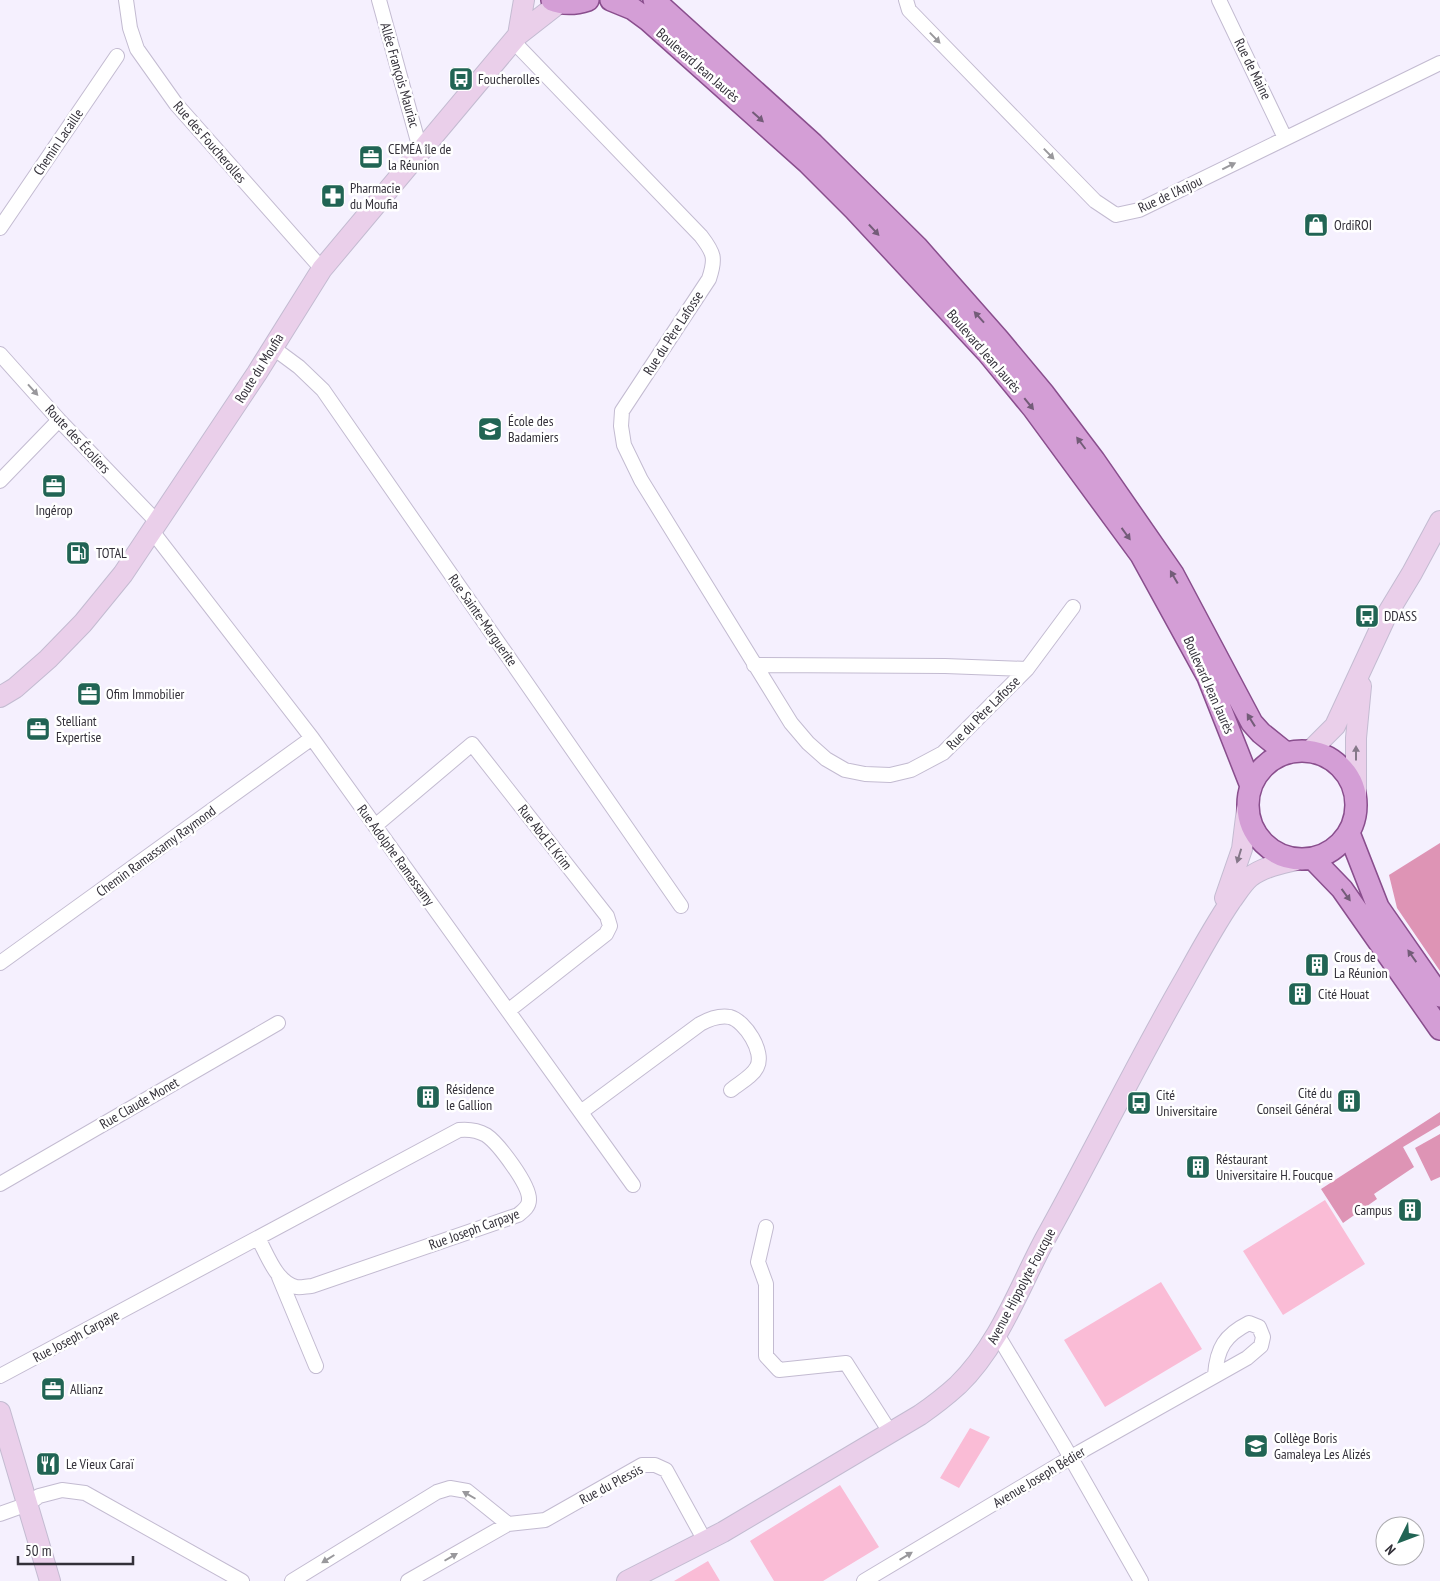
<svg xmlns="http://www.w3.org/2000/svg" width="1440" height="1581" viewBox="0 0 1440 1581" font-family="'PT Sans Narrow',sans-serif">
	<style>
		.green { fill: #fabcd6 }
		.forest { fill: #de94b5 }
		.lines { fill: none; stroke-linecap: round; stroke-linejoin: round }
		.street-casing { stroke: #c3bbd1; stroke-width: 16 }
		.secondary-casing { stroke: #c3bbd1; stroke-width: 22 }
		.primary-casing { stroke: #894e8d; stroke-width: 24 }
		.street { stroke: #fff; stroke-width: 14 }
		.secondary { stroke: #eacfea; stroke-width: 20 }
		.primary { stroke: #d49ed6; stroke-width: 21 }
		.oneway { fill: #99989c }
		.oneway2 { fill: #735c78 }
		.oneway3 { fill: #857889 }
		.labels { text-anchor: middle; stroke-width: 5; stroke-linejoin: round; paint-order: stroke }
		.street-label { font-size: 14px; fill: #333039; stroke: #fff }
		.poi-label { font-size: 14px; fill: #333039; stroke: #fff; text-anchor: start }
	</style>
	<rect width="100%" height="100%" fill="#f5f0fe"/>
	<path class="green" d="M1325 1200 1365 1264 1283 1315 1243 1251Z
		M1161 1282 1202 1349 1105 1407 1064 1340Z
		M970 1428 990 1437 959 1488 940 1478Z
		M840 1485 879 1547 823 1581H774L750 1541Z
		M708 1561 720 1581H674Z"/>
	<path class="forest" d="M1440 843V971L1397 908 1389 875Z
		M1440 1112V1125L1403 1147 1414 1167 1374 1194 1377 1199 1343 1223 1321 1189Z
		M1440 1134V1177L1431 1181 1415 1148Z"/>
	<g class="lines">
		<defs>
			<path id="street" d="M126 0 130 28 137 49 176 104 322 269
				M379 0 420 149
				M906 0 909 10 1095 201 1116 215 1139 210 1440 63
				M1219 0 1285 138
				M513 41 701 236C714 253 716 258 709 279L622 411 621 426 624 445 641 480 791 723 808 743 826 759 845 770 865 774 890 775 911 770 943 753 1027 669 1073 607
				M0 228 117 56
				M272 347 299 367 323 390 681 906
				M0 354 59 420 157 522
				M0 481 59 420
				M152 531 312 738 633 1185
				M754 665 945 666 1027 669
				M375 826 472 744 607 916 610 926 606 934 508 1011
				M0 963 312 738
				M581 1112 700 1024C709 1019 719 1015 730 1017 745 1021 765 1052 757 1067 752 1077 739 1083 731 1090
				M0 1184 278 1023
				M766 1227 758 1262 766 1284V1356L779 1370 846 1363 890 1432
				M279 1277 316 1366
				M997 1334 1063 1444 1141 1581
				M0 1376 459 1130C469 1129 477 1130 486 1135 498 1143 530 1185 529 1200 529 1207 523 1211 518 1215L312 1286C307 1286 301 1288 296 1287 276 1282 267 1254 258 1238
				M0 1514 28 1504 39 1496 62 1490 85 1493 242 1581
				M292 1581 437 1492 450 1488 467 1491 508 1524
				M408 1581 508 1524 545 1520 642 1465H655L666 1470 705 1541
				M864 1581 1080 1452 1247 1358 1261 1346 1263 1337 1259 1327 1249 1323C1225 1335 1217 1348 1215 1375"/>
			<path id="secondary" d="M518 35 524 0
				M0 697 15 688 48 659 83 623 123 574 257 373 322 269 518 35 559 3
				M1310 751 1335 726 1386 616 1412 573 1440 521
				M1356 801V738L1361 686
				M1225 898 1242 849 1247 809
				M0 1412 50 1581
				M627 1581 723 1532 920 1415C933 1406 946 1396 958 1385 999 1345 1019 1288 1045 1239 1093 1153 1136 1064 1185 979 1200 952 1214 926 1231 901 1237 893 1242 884 1250 877 1263 867 1280 864 1296 860"/>
			<path id="primary" d="M552 0C564 5 576 4 588 0
				M611 0 633 9 648 20 808 163 855 210 987 352 1033 408 1141 555 1208 677 1251 786
				M654 0 813 144 917 247 999 340 1044 394 1094 460 1173 574 1252 723 1261 733 1286 753
				M1248 805a54 54 0 1 1 108 0a54 54 0 1 1-108 0Z
				M1349 833 1378 907 1440 996
				M1313 859 1342 889 1440 1029"/>
		</defs>
		<use href="#street" class="street-casing"/>
		<use href="#secondary" class="secondary-casing"/>
		<use href="#primary" class="primary-casing"/>
		<use href="#street" class="street"/>
		<use href="#secondary" class="secondary"/>
		<use href="#primary" class="primary"/>
	</g>
	<defs><path id="oneway-solid" d="M-6-.8H1V-3.2L6.5 0L1 3.2V.8H-6Z" transform="scale(1.25)"/></defs>
	<g class="oneway">
		<use href="#oneway-solid" transform="translate(935 38) rotate(46)"/>
		<use href="#oneway-solid" transform="translate(1049 154) rotate(46)"/>
		<use href="#oneway-solid" transform="translate(1229 166) rotate(-26)"/>
		<use href="#oneway-solid" transform="translate(33 390) rotate(48)"/>
		<use href="#oneway-solid" transform="translate(469 1495) rotate(-150)"/>
		<use href="#oneway-solid" transform="translate(906 1556) rotate(-31)"/>
		<use href="#oneway-solid" transform="translate(451 1557) rotate(-30)"/>
		<use href="#oneway-solid" transform="translate(328 1559) rotate(148)"/>
	</g>
	<g class="oneway2">
		<use href="#oneway-solid" transform="translate(758 117) rotate(42)"/>
		<use href="#oneway-solid" transform="translate(874 230) rotate(47)"/>
		<use href="#oneway-solid" transform="translate(979 317) rotate(-132)"/>
		<use href="#oneway-solid" transform="translate(1029 404) rotate(51)"/>
		<use href="#oneway-solid" transform="translate(1081 443) rotate(-127)"/>
		<use href="#oneway-solid" transform="translate(1126 534) rotate(54)"/>
		<use href="#oneway-solid" transform="translate(1174 577) rotate(-120)"/>
		<use href="#oneway-solid" transform="translate(1251 720) rotate(-122)"/>
		<use href="#oneway-solid" transform="translate(1346 895) rotate(54)"/>
		<use href="#oneway-solid" transform="translate(1412 956) rotate(-125)"/>
	</g>
	<g class="oneway3">
		<use href="#oneway-solid" transform="translate(1356 753) rotate(-90)"/>
		<use href="#oneway-solid" transform="translate(1239 856) rotate(107)"/>
	</g>
	<defs>
		<symbol id="bus-square" viewBox="-11 -11 22 22"><rect x="-9" y="-9" width="18" height="18" rx="4" fill="#216454" stroke="#fff"/><path d="M-5-6H5V4H4V6H2V4H-2V6H-4V4H-5ZM-3.5-4V0h7V-4ZM-3.5 1.2v1.5H-2V1.2ZM2 1.2v1.5H3.5V1.2Z" fill="#fff"/></symbol>
		<symbol id="office-square" viewBox="-11 -11 22 22"><rect x="-9" y="-9" width="18" height="18" rx="4" fill="#216454" stroke="#fff"/><path d="M-6-3h4V-5.5h4V-3h4V5H-6ZM-1-4.5V-3h2v-1.5ZM-6 0V1H6V0Z" fill="#fff"/></symbol>
		<symbol id="pharmacy-square" viewBox="-11 -11 22 22"><rect x="-9" y="-9" width="18" height="18" rx="4" fill="#216454" stroke="#fff"/><path d="M-2-6h4v4h4v4h-4v4h-4v-4h-4v-4h4Z" fill="#fff"/></symbol>
		<symbol id="shop-square" viewBox="-11 -11 22 22"><rect x="-9" y="-9" width="18" height="18" rx="4" fill="#216454" stroke="#fff"/><path d="M-5-2.5h2.3a2.7 3.5 0 0 1 5.4 0H5L5.5 6h-11ZM-1.5-2.5h3a1.5 2.3 0 0 0-3 0Z" fill="#fff"/></symbol>
		<symbol id="school-square" viewBox="-11 -11 22 22"><rect x="-9" y="-9" width="18" height="18" rx="4" fill="#216454" stroke="#fff"/><path d="M0-5L7-2L0 1L-7-2ZM-4 1L0 2.5L4 1V4Q0 6-4 4Z" fill="#fff"/></symbol>
		<symbol id="fuel-square" viewBox="-11 -11 22 22"><rect x="-9" y="-9" width="18" height="18" rx="4" fill="#216454" stroke="#fff"/><path d="M-5.5-6h7V0h2V4h1.3V-2.5L3-4.5l.8-.8L6-3V5H2.5V1h-1V6h-7ZM-4.2-4.7v3.2H.2V-4.7Z" fill="#fff"/></symbol>
		<symbol id="building-square" viewBox="-11 -11 22 22"><rect x="-9" y="-9" width="18" height="18" rx="4" fill="#216454" stroke="#fff"/><path d="M-4-6H4V6H1V3H-1V6H-4ZM-2.5-4.3h1.7v1.8h-1.7ZM.8-4.3h1.7v1.8H.8ZM-2.5-1h1.7V.8h-1.7ZM.8-1h1.7V.8H.8Z" fill="#fff"/></symbol>
		<symbol id="restaurant-square" viewBox="-11 -11 22 22"><rect x="-9" y="-9" width="18" height="18" rx="4" fill="#216454" stroke="#fff"/><path d="M-5-6h1v4h1v-4h1v4h1v-4h1v5L-1.5 .5V6h-2V.5L-5-1ZM5-6V6H3V1.5H1.5Q1.5-4 5-6Z" fill="#fff"/></symbol>
	</defs>
	<g fill-rule="evenodd">
		<use href="#bus-square" x="447" y="65" width="28" height="28"/>
		<use href="#office-square" x="357" y="143" width="28" height="28"/>
		<use href="#pharmacy-square" x="319" y="182" width="28" height="28"/>
		<use href="#shop-square" x="1302" y="211" width="28" height="28"/>
		<use href="#school-square" x="476" y="415" width="28" height="28"/>
		<use href="#office-square" x="40" y="472" width="28" height="28"/>
		<use href="#fuel-square" x="64" y="539" width="28" height="28"/>
		<use href="#bus-square" x="1353" y="602" width="28" height="28"/>
		<use href="#office-square" x="75" y="680" width="28" height="28"/>
		<use href="#office-square" x="24" y="715" width="28" height="28"/>
		<use href="#building-square" x="1303" y="951" width="28" height="28"/>
		<use href="#building-square" x="1286" y="980" width="28" height="28"/>
		<use href="#building-square" x="414" y="1083" width="28" height="28"/>
		<use href="#building-square" x="1335" y="1087" width="28" height="28"/>
		<use href="#bus-square" x="1125" y="1089" width="28" height="28"/>
		<use href="#building-square" x="1184" y="1153" width="28" height="28"/>
		<use href="#building-square" x="1396" y="1196" width="28" height="28"/>
		<use href="#office-square" x="39" y="1375" width="28" height="28"/>
		<use href="#school-square" x="1242" y="1432" width="28" height="28"/>
		<use href="#restaurant-square" x="34" y="1450" width="28" height="28"/>
	</g>
	<g class="labels">
		<g class="street-label">
			<text transform="translate(698 65) rotate(41)" y="5">Boulevard Jean Jaurès</text>
			<text transform="translate(1253 69) rotate(64)" y="5">Rue de Maine</text>
			<text transform="translate(400 75) rotate(74)" y="5">Allée François Mauriac</text>
			<text transform="translate(58 142) rotate(-56)" y="5">Chemin Lacaille</text>
			<text transform="translate(210 142) rotate(49)" y="5">Rue des Foucherolles</text>
			<text transform="translate(1170 194) rotate(-25)" y="5">Rue de l'Anjou</text>
			<text transform="translate(673 333) rotate(-57)" y="5">Rue du Père Lafosse</text>
			<text transform="translate(984 351) rotate(49)" y="5">Boulevard Jean Jaurès</text>
			<text transform="translate(259 368) rotate(-58)" y="5">Route du Moufia</text>
			<text transform="translate(78 439) rotate(47)" y="5">Route des Écoliers</text>
			<text transform="translate(483 620) rotate(55)" y="5">Rue Sainte-Marguerite</text>
			<text transform="translate(1209 685) rotate(66)" y="5">Boulevard Jean Jaurès</text>
			<text transform="translate(983 713) rotate(-45)" y="5">Rue du Père Lafosse</text>
			<text transform="translate(545 837) rotate(52)" y="5">Rue Abd El Krim</text>
			<text transform="translate(156 851) rotate(-36)" y="5">Chemin Ramassamy Raymond</text>
			<text transform="translate(396 855) rotate(54)" y="5">Rue Adolphe Ramassamy</text>
			<text transform="translate(139 1103) rotate(-30)" y="5">Rue Claude Monet</text>
			<text transform="translate(474 1229) rotate(-20)" y="5">Rue Joseph Carpaye</text>
			<text transform="translate(1021 1286) rotate(-62)" y="5">Avenue Hippolyte Foucque</text>
			<text transform="translate(76 1336) rotate(-28)" y="5">Rue Joseph Carpaye</text>
			<text transform="translate(1039 1477) rotate(-31)" y="5">Avenue Joseph Bédier</text>
			<text transform="translate(611 1484) rotate(-28)" y="5">Rue du Plessis</text>
		</g>
		<g class="poi-label">
			<text x="478" y="84">Foucherolles</text>
			<text x="388" y="154">CEMÉA île de<tspan x="388" dy="16">la Réunion</tspan></text>
			<text x="350" y="193">Pharmacie<tspan x="350" dy="16">du Moufia</tspan></text>
			<text x="1334" y="230">OrdiROI</text>
			<text x="508" y="426">École des<tspan x="508" dy="16">Badamiers</tspan></text>
			<text x="54" y="515" text-anchor="middle">Ingérop</text>
			<text x="96" y="558">TOTAL</text>
			<text x="1384" y="621">DDASS</text>
			<text x="106" y="699">Ofim Immobilier</text>
			<text x="56" y="726">Stelliant<tspan x="56" dy="16">Expertise</tspan></text>
			<text x="1334" y="962">Crous de<tspan x="1334" dy="16">La Réunion</tspan></text>
			<text x="1318" y="999">Cité Houat</text>
			<text x="446" y="1094">Résidence<tspan x="446" dy="16">le Gallion</tspan></text>
			<text x="1332" y="1098" text-anchor="end">Cité du<tspan x="1332" dy="16">Conseil Général</tspan></text>
			<text x="1156" y="1100">Cité<tspan x="1156" dy="16">Universitaire</tspan></text>
			<text x="1216" y="1164">Réstaurant<tspan x="1216" dy="16">Universitaire H. Foucque</tspan></text>
			<text x="1392" y="1215" text-anchor="end">Campus</text>
			<text x="70" y="1394">Allianz</text>
			<text x="1274" y="1443">Collège Boris<tspan x="1274" dy="16">Gamaleya Les Alizés</tspan></text>
			<text x="66" y="1469">Le Vieux Caraï</text>
		</g>
	</g>
	<g transform="translate(1400 1541) rotate(228)"><circle r="24" fill="#ffffff" stroke="#adacb0"/>
	<path d="M0-4L9 19L0 12L-9 19Z" fill="#216454"/>
	<text y="-8" font-size="14" font-weight="bold" text-anchor="middle" fill="#333039">N</text>
	</g>
	<path d="M18 1556v8h115v-8" fill="none" stroke="#333039" stroke-width="2.5"/>
	<text x="25" y="1556" font-size="15" fill="#333039" stroke="#ffffff" stroke-width="4" paint-order="stroke">50 m</text>
</svg>
